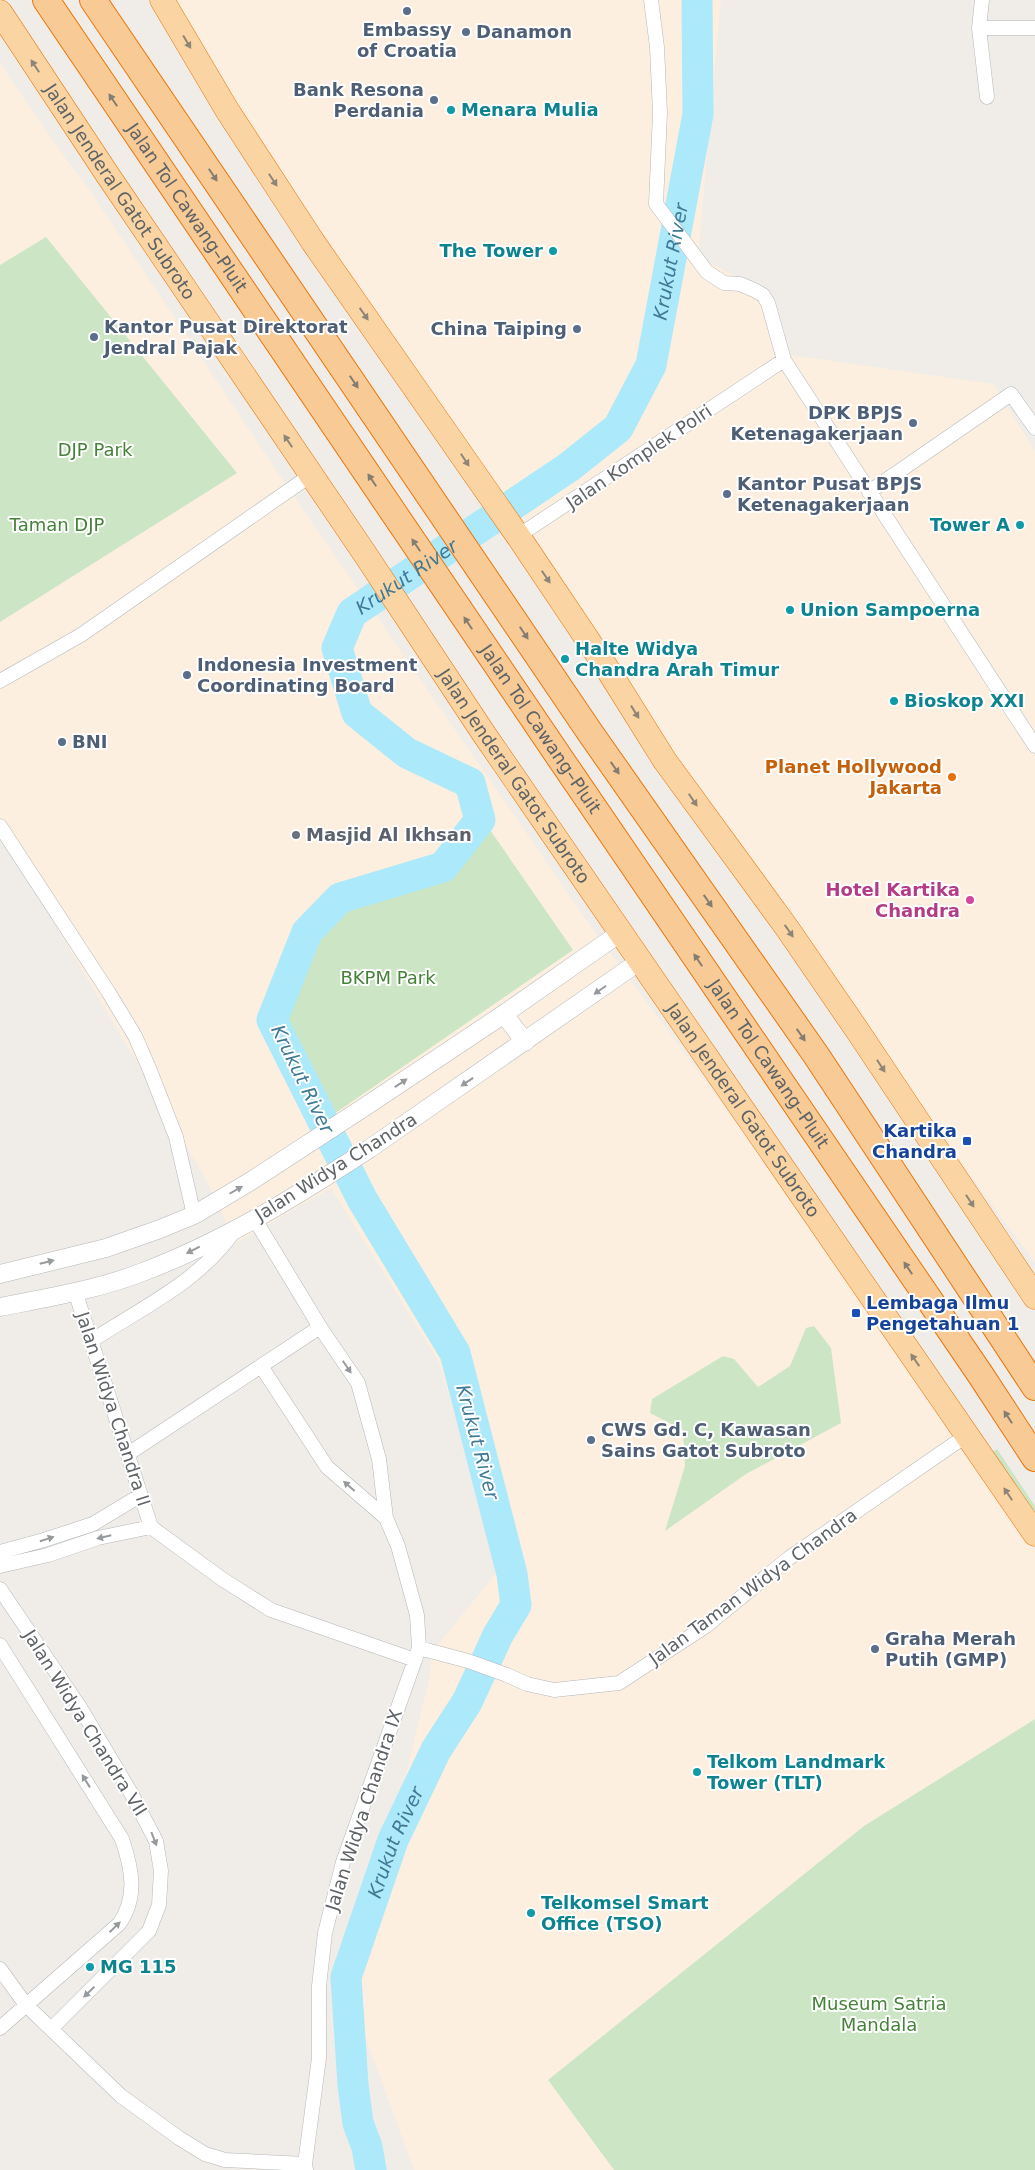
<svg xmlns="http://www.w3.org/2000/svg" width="1035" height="2170" viewBox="0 0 1035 2170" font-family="'DejaVu Sans',sans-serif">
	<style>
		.commercial { fill: #fcefdf }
		.green { fill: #cce6c5 }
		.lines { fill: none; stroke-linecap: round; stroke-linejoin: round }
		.river { stroke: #abe9fb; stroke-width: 31 }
		.minor-casing { stroke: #b4b8ba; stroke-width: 15 }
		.tertiary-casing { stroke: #b4b8ba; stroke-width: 19 }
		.trunk-casing { stroke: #eb760b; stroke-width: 25 }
		.motorway-casing { stroke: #eb760b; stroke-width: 28 }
		.minor { stroke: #fff; stroke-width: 14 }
		.tertiary { stroke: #fff; stroke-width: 18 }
		.trunk { stroke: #fad4a2; stroke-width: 24 }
		.motorway { stroke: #f8ca95; stroke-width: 26 }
		.oneway { fill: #8d8578 }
		.oneway2 { fill: #847d72 }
		.oneway3 { fill: #969a9c }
		.service-dot { fill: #5c6f8a; stroke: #fff; stroke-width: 2 }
		.culture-dot { fill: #0f9aa8; stroke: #fff; stroke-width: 2 }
		.food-dot { fill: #e8710a; stroke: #fff; stroke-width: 2 }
		.worship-dot { fill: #6b7280; stroke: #fff; stroke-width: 2 }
		.hotel-dot { fill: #d1479c; stroke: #fff; stroke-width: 2 }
		.transit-dot { fill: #1a4fb4; stroke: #fff; stroke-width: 2 }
		.labels { text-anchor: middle; stroke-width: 4; stroke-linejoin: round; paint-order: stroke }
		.service-label { font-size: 18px; font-weight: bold; fill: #4e5e75; stroke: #fff; text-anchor: start }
		.culture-label { font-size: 18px; font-weight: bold; fill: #0d838f; stroke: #fff; text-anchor: start }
		.street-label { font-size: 18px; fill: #5e6366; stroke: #fff }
		.park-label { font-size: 18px; fill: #458239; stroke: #fff }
		.food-label { font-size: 18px; font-weight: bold; fill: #c56008; stroke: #fff; text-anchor: end }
		.worship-label { font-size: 18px; font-weight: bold; fill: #5b616d; stroke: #fff; text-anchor: start }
		.hotel-label { font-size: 18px; font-weight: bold; fill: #b23c85; stroke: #fff; text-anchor: end }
		.transit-label { font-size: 18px; font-weight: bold; fill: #164399; stroke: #fff; text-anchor: end }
		.water-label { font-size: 19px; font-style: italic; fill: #3f7994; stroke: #fff }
	</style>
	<rect width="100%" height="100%" fill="#f0ece7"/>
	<path class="commercial" d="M164 0H721L698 257 771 294 791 355 993 384 1035 451V1263L665 761Z
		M0 63 65 158 87 186 278 473 594 931 967 1435 1035 1534V2170H414L351 1998 429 1680 432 1652 500 1568 439 1362 331 1188 236 1243 204 1176 0 831Z"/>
	<path class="green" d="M46 237 237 473 0 622V265Z
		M488 827 573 950 331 1116 281 1020 316 937 344 905 450 876Z
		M814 1326 831 1348 841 1423 746 1474 665 1531 685 1466 683 1430 650 1413 652 1399 723 1356 734 1359 758 1387 790 1366 806 1328Z
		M997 1449 1035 1506V1536L984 1458Z
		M1035 1719V2170H614L548 2080 864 1826Z"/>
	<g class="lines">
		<path class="river" id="s1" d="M371 2170 367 2147 358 2123 353 2085 346 1977 393 1840 436 1750 467 1702 498 1635 516 1605 512 1574 455 1353 362 1199 272 1020 307 932 340 898 443 867 480 820 470 783 407 753 357 713 337 648 352 613 569 467 618 428 651 365 698 114 697 0"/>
		<defs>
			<path id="minor" d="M651 0 657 47 660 113 656 204 707 272 724 283 740 284 754 290 763 295 768 303 784 360 1035 746
				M982 0 979 28H1035
				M979 28 987 97
				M869 492 1011 394 1035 428
				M518 536 784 360
				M0 681 81 635 311 475
				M0 826 109 993 135 1036 149 1068 176 1137 194 1215
				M254 1218 320 1327 358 1383 379 1459 386 1518 398 1546 417 1615 419 1648
				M75 1291 151 1527
				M91 1341C143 1307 199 1282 235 1230
				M261 1366 327 1467 386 1518
				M128 1454 320 1327
				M151 1527 222 1579 271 1610 415 1660 419 1648 468 1661 507 1675 527 1684 554 1690 619 1683 706 1626 789 1558 967 1435
				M0 1552 44 1540 93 1524 141 1495
				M0 1566 48 1555 98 1538 151 1527
				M0 1589 81 1709 131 1793 156 1841 161 1871 159 1905 149 1931 51 2029
				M0 1645 122 1839C132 1869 138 1897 119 1924L0 2028
				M0 1969 26 2005 121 2096 179 2138 205 2154 225 2160 305 2164
				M306 2170 305 2164 319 2058V1986L325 1933 343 1862 415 1660"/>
			<path id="tertiary" d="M504 1014 525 1042
				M0 1274 106 1248 160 1229 194 1215 251 1181 360 1110 504 1014 620 933
				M0 1307C46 1298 96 1290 140 1273 221 1243 297 1196 369 1149L640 961"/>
			<g id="trunk">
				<path d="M162 0 227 110 313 242 518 536 610 673 665 761 787 928 857 1030 1035 1297"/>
				<path id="s2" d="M0 12 107 174 365 554 484 734 1035 1534"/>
			</g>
			<g id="motorway">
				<path id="s3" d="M46 0 564 764 980 1374 1035 1458"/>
				<path d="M93 0 591 734 816 1055 1035 1387"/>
			</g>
		</defs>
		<use href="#minor" class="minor-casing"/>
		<use href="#tertiary" class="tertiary-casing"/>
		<use href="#trunk" class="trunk-casing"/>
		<use href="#motorway" class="motorway-casing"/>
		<use href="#minor" class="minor"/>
		<use href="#tertiary" class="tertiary"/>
		<use href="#trunk" class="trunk"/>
		<use href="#motorway" class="motorway"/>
	</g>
	<defs><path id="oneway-solid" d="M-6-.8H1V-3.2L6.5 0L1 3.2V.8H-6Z" transform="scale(1.25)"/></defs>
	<g class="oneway">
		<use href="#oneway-solid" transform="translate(187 42) rotate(59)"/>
		<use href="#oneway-solid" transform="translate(35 66) rotate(-123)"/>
		<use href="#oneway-solid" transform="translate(273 180) rotate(57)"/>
		<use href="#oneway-solid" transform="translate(364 314) rotate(55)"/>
		<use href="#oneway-solid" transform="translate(288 441) rotate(-124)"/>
		<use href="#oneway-solid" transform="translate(465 460) rotate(57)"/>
		<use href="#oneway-solid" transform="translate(546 577) rotate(56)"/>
		<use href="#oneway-solid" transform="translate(635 712) rotate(58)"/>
		<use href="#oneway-solid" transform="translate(693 800) rotate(56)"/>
		<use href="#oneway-solid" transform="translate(789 931) rotate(55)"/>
		<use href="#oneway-solid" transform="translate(881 1066) rotate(57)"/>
		<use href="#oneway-solid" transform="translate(970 1201) rotate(57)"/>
		<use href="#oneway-solid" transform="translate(915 1360) rotate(-125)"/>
		<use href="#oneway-solid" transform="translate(1008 1494) rotate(-124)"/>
	</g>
	<g class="oneway2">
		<use href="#oneway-solid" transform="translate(113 100) rotate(-124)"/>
		<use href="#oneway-solid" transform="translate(213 175) rotate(56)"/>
		<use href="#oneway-solid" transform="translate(354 382) rotate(56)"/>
		<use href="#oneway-solid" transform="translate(372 480) rotate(-124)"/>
		<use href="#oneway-solid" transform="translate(416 545) rotate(-124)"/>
		<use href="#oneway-solid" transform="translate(468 623) rotate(-124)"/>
		<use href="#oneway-solid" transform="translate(524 633) rotate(56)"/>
		<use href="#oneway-solid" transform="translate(615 768) rotate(55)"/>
		<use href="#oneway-solid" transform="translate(708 901) rotate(55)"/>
		<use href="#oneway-solid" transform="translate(698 960) rotate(-124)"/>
		<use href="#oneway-solid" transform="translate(801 1035) rotate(55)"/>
		<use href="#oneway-solid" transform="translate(908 1268) rotate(-124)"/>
		<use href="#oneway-solid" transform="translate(1008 1417) rotate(-123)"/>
	</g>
	<g class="oneway3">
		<use href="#oneway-solid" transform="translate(600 990) rotate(145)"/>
		<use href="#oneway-solid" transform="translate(467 1082) rotate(146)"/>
		<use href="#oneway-solid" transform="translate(401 1083) rotate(-34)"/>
		<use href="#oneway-solid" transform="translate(236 1190) rotate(-30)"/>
		<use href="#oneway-solid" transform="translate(193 1250) rotate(153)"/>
		<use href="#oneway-solid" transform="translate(47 1262) rotate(-14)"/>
		<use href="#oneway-solid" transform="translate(347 1367) rotate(56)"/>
		<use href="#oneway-solid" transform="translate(349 1486) rotate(-139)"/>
		<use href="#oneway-solid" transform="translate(104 1537) rotate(167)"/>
		<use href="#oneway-solid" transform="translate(47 1539) rotate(-18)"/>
		<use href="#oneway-solid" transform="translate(86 1781) rotate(-122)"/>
		<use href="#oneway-solid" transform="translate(154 1839) rotate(69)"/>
		<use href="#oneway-solid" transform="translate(115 1927) rotate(-44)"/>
		<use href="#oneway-solid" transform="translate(89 1992) rotate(136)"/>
	</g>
	<g class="service-dot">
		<circle cx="407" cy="11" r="5"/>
		<circle cx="466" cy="32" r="5"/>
		<circle cx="434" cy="100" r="5"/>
		<circle cx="577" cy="329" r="5"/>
		<circle cx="94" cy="337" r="5"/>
		<circle cx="913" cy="423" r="5"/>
		<circle cx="727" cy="494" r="5"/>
		<circle cx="187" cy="675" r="5"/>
		<circle cx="62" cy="742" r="5"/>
		<circle cx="591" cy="1440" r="5"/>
		<circle cx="875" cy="1649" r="5"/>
	</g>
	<g class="culture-dot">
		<circle cx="451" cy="110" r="5"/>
		<circle cx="553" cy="251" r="5"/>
		<circle cx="1020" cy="525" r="5"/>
		<circle cx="790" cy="610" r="5"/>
		<circle cx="565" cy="659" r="5"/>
		<circle cx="894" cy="701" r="5"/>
		<circle cx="697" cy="1772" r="5"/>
		<circle cx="531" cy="1913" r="5"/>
		<circle cx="90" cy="1967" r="5"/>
	</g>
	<circle class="food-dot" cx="952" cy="777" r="5"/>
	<circle class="worship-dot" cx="296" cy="835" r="5"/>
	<circle class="hotel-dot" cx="970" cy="900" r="5"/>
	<g class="transit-dot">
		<rect x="962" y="1136" width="10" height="10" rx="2.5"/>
		<rect x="851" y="1308" width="10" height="10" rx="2.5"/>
	</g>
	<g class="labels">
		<g class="service-label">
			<text x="407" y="36" text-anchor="middle">Embassy<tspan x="407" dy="21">of Croatia</tspan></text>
			<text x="476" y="38">Danamon</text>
			<text x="424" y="96" text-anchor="end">Bank Resona<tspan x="424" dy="21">Perdania</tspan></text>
			<text x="104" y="333">Kantor Pusat Direktorat<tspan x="104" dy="21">Jendral Pajak</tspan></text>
			<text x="567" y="335" text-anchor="end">China Taiping</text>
			<text x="903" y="419" text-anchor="end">DPK BPJS<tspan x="903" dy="21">Ketenagakerjaan</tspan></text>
			<text x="737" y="490">Kantor Pusat BPJS<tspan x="737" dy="21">Ketenagakerjaan</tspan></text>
			<text x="197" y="671">Indonesia Investment<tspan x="197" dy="21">Coordinating Board</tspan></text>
			<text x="72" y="748">BNI</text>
			<text x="601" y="1436">CWS Gd. C, Kawasan<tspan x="601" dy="21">Sains Gatot Subroto</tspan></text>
			<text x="885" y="1645">Graha Merah<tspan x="885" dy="21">Putih (GMP)</tspan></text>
		</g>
		<g class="culture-label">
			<text x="461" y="116">Menara Mulia</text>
			<text x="543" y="257" text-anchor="end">The Tower</text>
			<text x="1010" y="531" text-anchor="end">Tower A</text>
			<text x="800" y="616">Union Sampoerna</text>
			<text x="575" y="655">Halte Widya<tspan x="575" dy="21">Chandra Arah Timur</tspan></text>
			<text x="904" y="707">Bioskop XXI</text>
			<text x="707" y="1768">Telkom Landmark<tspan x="707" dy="21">Tower (TLT)</tspan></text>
			<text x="541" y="1909">Telkomsel Smart<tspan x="541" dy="21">Office (TSO)</tspan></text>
			<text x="100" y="1973">MG 115</text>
		</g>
		<g class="street-label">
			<text dy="6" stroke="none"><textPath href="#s2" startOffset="216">Jalan Jenderal Gatot Subroto</textPath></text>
			<text dy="6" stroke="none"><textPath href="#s3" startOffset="251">Jalan Tol Cawang–Pluit</textPath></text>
			<text transform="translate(639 457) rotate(-34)" y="6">Jalan Komplek Polri</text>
			<text dy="6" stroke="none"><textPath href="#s3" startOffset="881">Jalan Tol Cawang–Pluit</textPath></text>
			<text dy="6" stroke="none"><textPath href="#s2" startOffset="921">Jalan Jenderal Gatot Subroto</textPath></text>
			<text dy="6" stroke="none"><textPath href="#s3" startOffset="1286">Jalan Tol Cawang–Pluit</textPath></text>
			<text dy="6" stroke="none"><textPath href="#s2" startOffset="1326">Jalan Jenderal Gatot Subroto</textPath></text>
			<text transform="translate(336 1167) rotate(-32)" y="6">Jalan Widya Chandra</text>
			<text transform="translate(113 1409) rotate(72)" y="6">Jalan Widya Chandra II</text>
			<text transform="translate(753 1587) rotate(-36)" y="6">Jalan Taman Widya Chandra</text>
			<text transform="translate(85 1723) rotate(58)" y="6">Jalan Widya Chandra VII</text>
			<text transform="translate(364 1810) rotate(-72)" y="6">Jalan Widya Chandra IX</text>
		</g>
		<g class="park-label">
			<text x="95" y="456">DJP Park</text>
			<text x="57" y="531">Taman DJP</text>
			<text x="388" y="984">BKPM Park</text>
			<text x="879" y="2010">Museum Satria<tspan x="879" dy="21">Mandala</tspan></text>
		</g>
		<g class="food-label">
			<text x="942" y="773">Planet Hollywood<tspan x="942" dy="21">Jakarta</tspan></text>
		</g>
		<g class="worship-label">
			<text x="306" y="841">Masjid Al Ikhsan</text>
		</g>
		<g class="hotel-label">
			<text x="960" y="896">Hotel Kartika<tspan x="960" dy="21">Chandra</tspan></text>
		</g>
		<g class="transit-label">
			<text x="957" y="1137">Kartika<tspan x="957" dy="21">Chandra</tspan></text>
			<text x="866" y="1309" text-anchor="start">Lembaga Ilmu<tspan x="866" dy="21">Pengetahuan 1</tspan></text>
		</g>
		<g class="water-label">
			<text dy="7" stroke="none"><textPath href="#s1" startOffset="2334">Krukut River</textPath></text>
			<text dy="7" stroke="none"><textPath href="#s1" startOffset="1899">Krukut River</textPath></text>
			<text transform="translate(303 1079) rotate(64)" y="7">Krukut River</text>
			<text transform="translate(478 1442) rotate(75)" y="7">Krukut River</text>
			<text dy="7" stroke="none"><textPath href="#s1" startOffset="339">Krukut River</textPath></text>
		</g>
	</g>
</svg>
